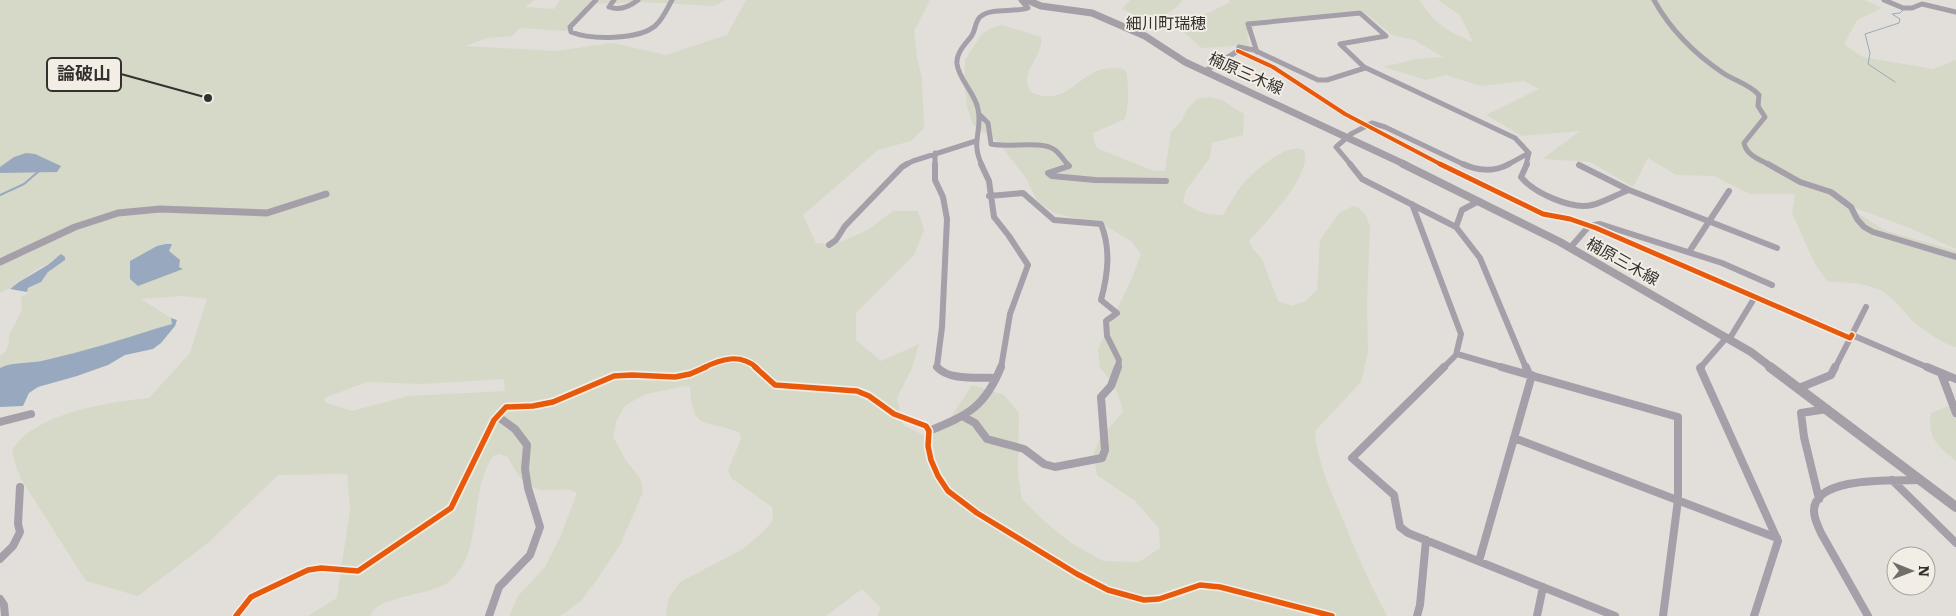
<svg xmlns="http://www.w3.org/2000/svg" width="1956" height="616" viewBox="0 0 1956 616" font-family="Literata,'Noto Sans JP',serif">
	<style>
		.green { fill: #d6d9c7; fill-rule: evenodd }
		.water { fill: #98a9bf }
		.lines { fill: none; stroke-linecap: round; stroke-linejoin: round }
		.stream-far1 { stroke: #98a9bf; stroke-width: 1 }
		.stream { stroke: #98a9bf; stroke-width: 2 }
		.minor-far2 { stroke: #a59fa9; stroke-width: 5 }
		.minor-far1 { stroke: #a59fa9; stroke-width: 6 }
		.minor { stroke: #a59fa9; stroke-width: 8 }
		.tertiary { stroke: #a59fa9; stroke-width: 7 }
		.secondary-far2 { stroke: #a49ea7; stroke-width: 7 }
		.secondary-far1 { stroke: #a49ea7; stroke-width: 8 }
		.secondary { stroke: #a49ea7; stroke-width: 10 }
		.cycleway-far2-casing { stroke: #f2ede5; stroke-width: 6 }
		.cycleway-far1-casing { stroke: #f2ede5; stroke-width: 8 }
		.cycleway-casing { stroke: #f2ede5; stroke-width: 9 }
		.cycleway-far2 { stroke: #e8590c; stroke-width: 4 }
		.cycleway-far1 { stroke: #e8590c; stroke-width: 5 }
		.cycleway { stroke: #e8590c; stroke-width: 5.5 }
		.labels { text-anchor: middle; stroke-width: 4; stroke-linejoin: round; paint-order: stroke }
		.far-quarter-label { font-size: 16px; fill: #33312d; stroke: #f2ede5 }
		.street-label { font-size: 16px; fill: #33312d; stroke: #f2ede5 }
		.leader { fill: none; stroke: #33312d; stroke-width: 2 }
		.callout-dot { fill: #33312d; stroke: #f2ede5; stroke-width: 2 }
		.callout { fill: #f2ede5; stroke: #33312d; stroke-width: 2 }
		.callout-label { font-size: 18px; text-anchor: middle; font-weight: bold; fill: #33312d }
	</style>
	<rect width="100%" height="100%" fill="#e2dfda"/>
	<path class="green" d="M0 0H535L525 7 554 9 560 0H593L567 31 520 28 512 36 487 38 465 46 556 51 612 43 666 55 727 35 746 0H930L914 31 917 57 922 79 924 128 911 141 878 150 803 215 816 243 833 245 868 230 893 211H918L924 230 914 255 856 313V340L881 361 919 344 912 368 897 398 903 425 925 436 948 422 972 385 1004 395 1019 413 1018 474 1022 499 1044 521 1071 543 1103 561 1139 562 1160 548 1159 528 1135 501 1097 475 1093 455 1100 438 1123 412C1119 394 1113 381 1100 368L1098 349 1132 278 1141 254 1131 241 1104 225 1054 213 1037 201 1026 178 998 142 973 125 967 107 964 81 965 60 981 35 989 29 1002 25 1041 37C1044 55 1022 69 1028 87 1029 92 1034 94 1039 95 1064 101 1074 83 1093 73 1101 68 1119 66 1126 71 1129 88 1129 103 1125 119L1093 133 1094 141 1097 148 1154 171H1165L1171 132 1182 120 1187 109 1197 99 1210 97 1222 100 1244 114 1243 135 1212 143 1210 158 1186 190 1183 202C1197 212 1206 215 1223 215 1229 205 1235 194 1242 185 1253 172 1287 141 1304 150 1313 176 1265 222 1249 241L1253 249 1262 259 1278 301 1291 306 1305 301 1317 290 1320 240 1339 213 1353 206 1358 207 1365 214 1370 226 1367 302 1368 352 1361 382 1315 431C1317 461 1329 487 1341 515 1355 549 1369 583 1387 616H877L881 608 862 589 826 616H666L668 600 680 582 743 549 765 530 773 519 772 507 731 478 728 470 741 439 740 433C704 417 693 434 690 387L684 386 647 394 636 399 624 407 616 422 613 437 626 460 641 480 643 492 620 545 596 581 581 601 560 616H509L518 596 545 567 561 535 577 493C569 489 565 489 555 490 527 492 520 480 508 457L499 454 493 456C468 492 484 551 451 580 433 597 378 594 370 616H308L337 598 350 509 347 474 278 475 208 543 138 596 86 581 21 479 16 467 12 451C33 413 109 402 149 398L190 353 207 299 183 296 141 299 171 318 172 324 86 351 38 362 13 363 0 368V356C7 352 10 344 9 336L22 309 21 297 27 294 28 289 41 282 48 272 63 261C39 261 21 285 0 293ZM504 379 505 391 408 396 352 411 326 403 324 398 367 382 422 384Z
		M598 0H726L714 6 641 2 593 4Z
		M1130 0H1183C1174 13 1162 14 1149 21L1122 9Z
		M1229 0H1419C1436 24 1446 31 1473 42L1460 15 1438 0H1864L1882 8 1857 20 1844 44 1863 57 1933 69 1956 60V249L1910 228 1844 204 1884 230 1956 251V347C1942 343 1928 333 1916 324 1904 313 1895 298 1880 290 1863 282 1844 283 1827 281L1814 262 1792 213 1795 194H1750L1714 176 1676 175 1648 158 1633 187 1590 162 1542 159 1580 131 1522 136 1486 115 1539 89 1524 81 1481 86 1446 75 1426 80 1384 67 1415 59 1443 57 1414 40 1392 35 1361 10 1260 20 1247 37 1250 45 1201 48 1184 32 1164 22 1173 16C1198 20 1209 13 1230 2Z
		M1946 407H1956V461C1938 446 1927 439 1931 413Z"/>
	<path class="water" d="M26 153 35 154 61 166 57 172 0 173V167L14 157Z
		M166 244H172L169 251 180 260 179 267 183 269 138 286 130 279V261L157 246Z
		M61 254 65 257V260L48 272 41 282 28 288 27 292 10 289C23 278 34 274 49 264 54 261 56 257 61 254Z
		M171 318 177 320 175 326 161 343 153 349 125 355 108 365 77 376 38 387 29 393 23 406 0 407V368C14 361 30 364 46 360 84 351 121 340 158 328L172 324Z"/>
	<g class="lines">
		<path class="stream-far1" d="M1895 82 1868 64 1870 53 1865 34 1899 23 1900 19 1892 14 1900 13 1903 10"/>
		<path class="stream" d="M0 195 24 184 39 171"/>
		<path class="minor-far2" d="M596 0 570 27 571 32C591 40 638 40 655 26 663 19 667 9 672 0
			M614 0 609 7C620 11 629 7 638 0
			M1654 0C1670 29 1695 54 1723 73 1735 81 1749 84 1759 95L1758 106 1765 117 1744 143C1746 155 1760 160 1770 165
			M1884 0 1903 8H1912L1922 4 1956 12
			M1238 51 1273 67 1345 114 1442 165
			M1257 52 1248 24 1360 13 1386 36 1340 44 1364 67 1515 138 1529 153 1526 165
			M1205 71 1238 51 1239 47 1254 50 1318 80H1327L1365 68
			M979 114 988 123 991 144C1009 148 1041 140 1055 150 1060 154 1064 160 1068 165
			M935 153V165
			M905 165 913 161 976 141
			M982 165C970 141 983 131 978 109 975 93 959 80 957 64 956 54 964 45 970 38 976 32 974 23 980 17 991 7 1014 13 1028 8L1021 0
			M1351 165 1336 147 1351 134 1372 123 1385 127 1465 165
			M1507 165 1529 153"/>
		<path class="minor-far1" d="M935 164V180L943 197 947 219 942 327 937 366 938 368
			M981 164 989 181 994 217 1009 236 1028 265 1010 314 1001 368
			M1067 164 1069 166 1048 173 1052 176 1095 180 1166 181
			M1350 164 1362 179 1456 227 1480 258 1526 368
			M1440 164 1543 214 1570 219 1596 228 1850 338
			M1463 164C1478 171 1495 172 1509 164
			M1527 164 1521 177C1534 193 1572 210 1592 205 1605 202 1617 194 1629 190
			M1768 164 1800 182 1831 192 1851 207 1857 219 1864 227 1873 232 1956 257
			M1579 165 1629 190 1777 248
			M989 196 1023 193 1054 220 1101 224C1111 249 1108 274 1101 300L1117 313 1106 321 1107 336 1119 360 1118 368
			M1412 204 1461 334 1456 355 1443 368
			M1456 227 1462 210 1479 201
			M829 245 836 240 845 226 902 167 907 164
			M1570 248 1589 226 1600 224 1722 263 1772 285
			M1689 252 1729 191
			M1852 335 1929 368
			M1730 338 1755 297
			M1457 354 1505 368
			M703 368C721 359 740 353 757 368
			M1700 368 1727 337
			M1835 368 1866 307"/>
		<path class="minor" d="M755 367 775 385 857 391 869 396 894 414 926 426 929 431 928 446 931 460 938 476 948 491 977 513 1077 574 1108 590 1144 600 1159 599 1200 585 1220 587 1332 616
			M937 367C949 381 979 377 996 378
			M1444 367 1352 458 1394 495 1400 527 1408 533 1615 616
			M1501 367 1678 417V500L1663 616
			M1526 367 1529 374
			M1701 367 1700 368 1778 541 1754 616
			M1927 367 1956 379
			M1941 373 1956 413
			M1799 388 1831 375 1835 367
			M964 417 975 423 987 439 1024 449 1044 464 1055 467 1102 458 1105 450 1101 397 1111 386 1118 367
			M0 422 31 414
			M929 431C968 415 985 407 1001 367
			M1514 438 1777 538
			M1892 480 1956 543
			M1819 499 1804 437 1801 413 1827 409
			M0 559 13 546 20 532 18 524 20 487
			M1479 561 1532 375
			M0 599 4 605 5 616
			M236 616 251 597 308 570 321 568 358 571 451 508 494 420 506 407 533 406 553 402 614 376 632 375 675 377 690 374 706 367
			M489 616 499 587 530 555 540 527 528 488 525 469 527 445 515 429 497 416
			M1417 616 1420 605 1426 540
			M1537 616 1543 587
			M1868 616 1821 533C1818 526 1814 519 1814 511 1814 475 1896 481 1920 480"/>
		<path class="tertiary" d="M0 262 75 227 118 213 160 209 267 213 326 194"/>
		<path class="secondary-far2" d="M1027 0 1041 6 1092 13 1145 36 1185 62 1406 165"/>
		<path class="secondary-far1" d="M1403 164 1560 242 1751 352 1772 368"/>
		<path class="secondary" d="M1770 367 1956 507"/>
		<defs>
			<path id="cycleway-far2" d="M1238 51 1273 67 1345 114 1442 165"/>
			<path id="cycleway-far1" d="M1440 164 1543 214 1570 219 1596 228 1850 338 1852 335
				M703 368C721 359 740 353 757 368"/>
			<path id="cycleway" d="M755 367 775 385 857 391 869 396 894 414 926 426 929 431 928 446 931 460 938 476 948 491 977 513 1077 574 1108 590 1144 600 1159 599 1200 585 1220 587 1332 616
				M236 616 251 597 308 570 321 568 358 571 451 508 494 420 506 407 533 406 553 402 614 376 632 375 675 377 690 374 706 367"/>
		</defs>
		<use href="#cycleway-far2" class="cycleway-far2-casing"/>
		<use href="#cycleway-far1" class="cycleway-far1-casing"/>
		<use href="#cycleway" class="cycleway-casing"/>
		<use href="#cycleway-far2" class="cycleway-far2"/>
		<use href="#cycleway-far1" class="cycleway-far1"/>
		<use href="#cycleway" class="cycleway"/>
	</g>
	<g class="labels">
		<g class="far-quarter-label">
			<text x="1166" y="29">細川町瑞穂</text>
		</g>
		<g class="street-label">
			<text transform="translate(1246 73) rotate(24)" y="6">楠原三木線</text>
			<text transform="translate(1623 261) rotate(29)" y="6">楠原三木線</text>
		</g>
	</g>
	<path class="leader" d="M208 98L121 74"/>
	<circle class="callout-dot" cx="208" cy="98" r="5"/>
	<rect class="callout" x="47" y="58" width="74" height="33" rx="5"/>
	<g class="callout-label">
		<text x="84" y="80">論破山</text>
	</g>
	<g transform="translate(1911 571) rotate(91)"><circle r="24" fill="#f2ede5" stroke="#a6a29b"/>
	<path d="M0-4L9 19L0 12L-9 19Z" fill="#706e6a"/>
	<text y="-8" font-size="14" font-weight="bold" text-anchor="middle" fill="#33312d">N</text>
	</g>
</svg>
